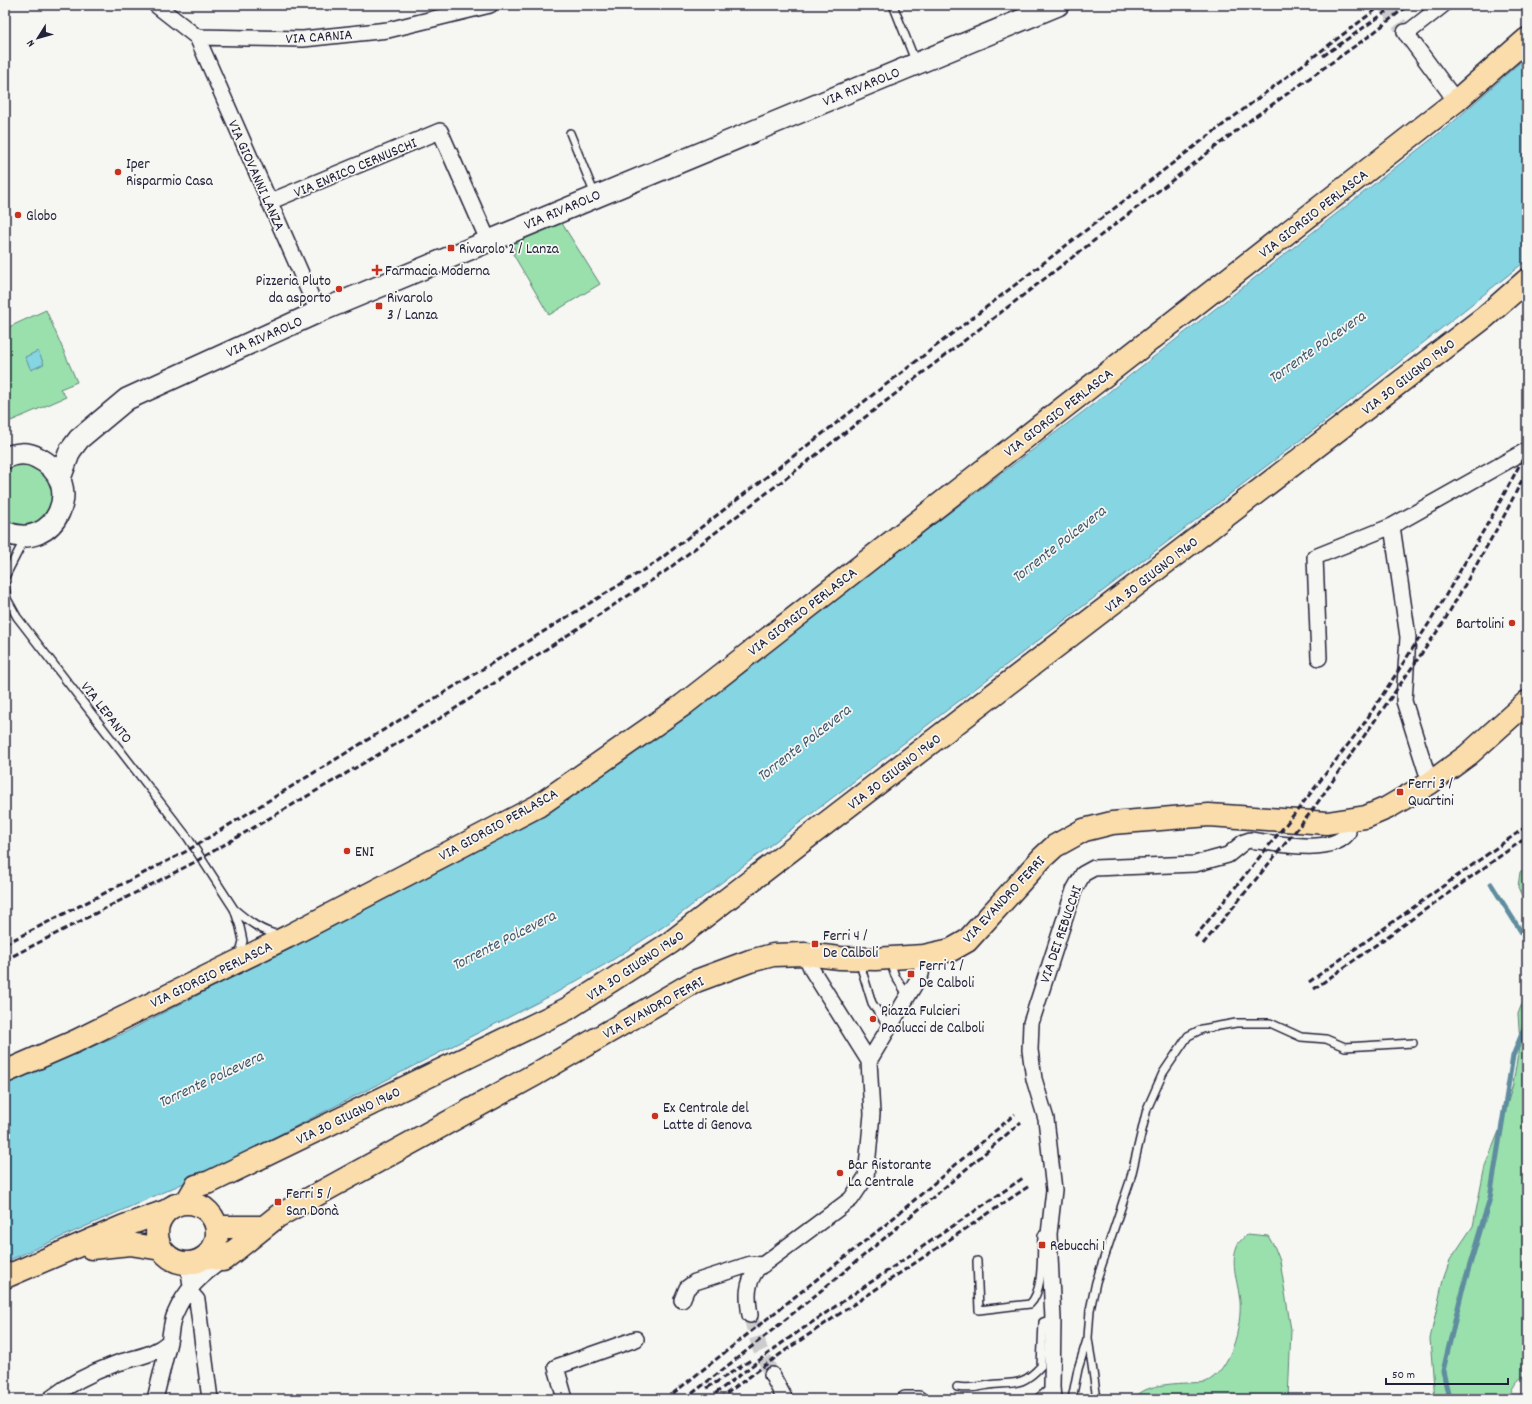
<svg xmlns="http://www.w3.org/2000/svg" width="1532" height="1404" viewBox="0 0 1532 1404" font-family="Dekko,sans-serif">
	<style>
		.green { fill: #99e0ad; stroke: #5e8174 }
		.water { fill: #86d5e2; stroke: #5e8d9f }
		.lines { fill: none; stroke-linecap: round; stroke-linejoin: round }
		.stream { stroke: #5e8d9f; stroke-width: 5 }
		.street-tunnel { stroke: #cccccd; stroke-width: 15; stroke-dasharray: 15 8; stroke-linecap: butt }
		.lane-casing { stroke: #22223b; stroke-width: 10 }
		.street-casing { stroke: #22223b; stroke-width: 18 }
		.secondary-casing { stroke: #22223b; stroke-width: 24 }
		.primary-casing { stroke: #22223b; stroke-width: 25 }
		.lane { stroke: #f6f6f2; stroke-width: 7 }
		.street { stroke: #f6f6f2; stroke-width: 15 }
		.secondary { stroke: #f6f6f2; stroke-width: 21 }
		.primary { stroke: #faddab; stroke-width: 22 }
		.rail { stroke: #22223b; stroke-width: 3; stroke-dasharray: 6 3; stroke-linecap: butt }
		.poi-dot { fill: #c8321e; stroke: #f6f6f2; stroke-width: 1.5 }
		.labels { text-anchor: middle; stroke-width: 3.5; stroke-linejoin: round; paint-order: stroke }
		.street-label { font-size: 15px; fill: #22223b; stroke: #f6f6f2 }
		.poi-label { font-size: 15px; fill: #22223b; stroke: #f6f6f2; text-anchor: start }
		.water-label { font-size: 16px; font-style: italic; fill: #40586d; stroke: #f6f6f2 }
	</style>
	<rect width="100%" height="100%" fill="#f6f6f2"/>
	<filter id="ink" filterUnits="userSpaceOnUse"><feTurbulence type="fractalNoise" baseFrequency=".025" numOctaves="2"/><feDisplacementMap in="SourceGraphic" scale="8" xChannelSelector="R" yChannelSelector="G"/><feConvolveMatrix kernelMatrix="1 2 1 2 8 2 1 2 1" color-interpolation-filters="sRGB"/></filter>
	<g filter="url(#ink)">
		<path class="green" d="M558 217 600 284 549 315 513 254 516 252 510 240Z
			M46 310 77 382 60 389 66 397 11 421 5 407V334L9 332V327Z
			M24 458 58 487 47 523 5 528V462Z
			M1527 867V908L1518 887 1520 872Z
			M1527 999V1375C1517 1378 1511 1389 1509 1399H1435L1430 1339 1443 1280 1450 1260 1473 1226 1485 1166 1501 1126 1513 1084 1520 1041 1518 1014 1521 1006Z
			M1247 1234 1268 1236 1275 1248 1280 1261 1291 1330 1288 1399H1134C1146 1381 1186 1384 1206 1382 1231 1370 1242 1326 1240 1301 1238 1282 1230 1264 1237 1246 1238 1242 1244 1238 1247 1234Z"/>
		<path class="water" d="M1527 56V260L1324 422 666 925 611 961 554 994 193 1179 5 1262V1083L124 1033 473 853 544 812 624 761 705 702 896 553 1096 402 1229 298 1452 123Z
			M38 351 44 364 31 370 25 357Z"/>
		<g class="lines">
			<path class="stream" d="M1491 884 1527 941
				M1449 1399 1443 1371 1462 1291 1490 1198 1513 1056 1527 1021"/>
			<path class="street-tunnel" d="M1385 5 1405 32
				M750 1315 760 1349 772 1375"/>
			<defs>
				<path id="lane" d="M893 5 916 63
					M570 133 595 195
					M5 577 21 546 28 540
					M5 584 7 599 17 617 188 838 234 909 240 927 243 941 239 956
					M234 909C248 921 262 932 280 935
					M859 961 872 1003 889 1028
					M890 961 895 976 908 996
					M977 1261 979 1310 1030 1304C1044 1290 1041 1255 1042 1235H1044
					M957 1387C969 1389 978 1387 989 1385 1014 1382 1022 1387 1041 1366L1043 1322 1053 1319
					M1037 1399 1052 1387
					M1072 1399 1078 1369 1087 1340
					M1097 1399 1088 1338 1090 1310 1096 1282 1130 1181 1147 1109 1163 1073 1188 1036 1202 1029 1236 1023H1270L1301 1037 1326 1039 1345 1047 1413 1043"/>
				<path id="street" d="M156 5 197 37 303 39 388 30 490 5
					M1405 32 1456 101
					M1406 34 1443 5
					M197 37 318 312
					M269 202 440 131 488 240
					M1392 526 1408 637 1404 701 1430 783
					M1319 658 1315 557 1392 526 1527 450
					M869 1061 921 974 924 956
					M188 1264 191 1286
					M189 1291 197 1300 210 1399
					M682 1300 687 1288 695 1282 751 1264 763 1265
					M750 1315C747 1297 746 1284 757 1269L851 1199 866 1177 872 1114 869 1061 812 970 805 954
					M772 1375 785 1399
					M50 1399C69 1384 93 1372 115 1364 135 1357 153 1356 169 1342 171 1333 171 1322 175 1314 185 1290 201 1275 223 1260
					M155 1399 169 1342
					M565 1399 556 1367 636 1339
					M905 1399H919
					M1053 1399 1052 1387 1053 1319 1049 1234 1054 1190 1046 1119 1034 1079 1030 1050 1031 1023 1074 890 1083 874 1094 868 1195 864 1228 855 1244 842 1250 840C1273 843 1335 856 1348 832L1347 820"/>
				<path id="secondary" d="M5 458C15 453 28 452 38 458 88 482 55 554 5 532
					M60 478 70 451 79 439 127 399 318 312 1058 5"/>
				<path id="primary" d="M5 1072 76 1041 287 937 538 806 683 705 1456 101 1527 39
					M157 1233a30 30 0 1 1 60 0a30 30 0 1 1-60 0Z
					M186 1203 196 1186 210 1182 567 1009 670 943 1485 317 1527 280
					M217 1227H264
					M91 1248 130 1244 161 1249
					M207 1256 223 1260 278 1216 536 1074 696 981 750 961 773 955 805 954 840 958 875 959 924 956 951 950 967 941 1042 858 1055 846 1084 830 1112 823 1209 815 1327 823 1366 817 1387 808 1430 783 1468 755 1527 702
					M5 1277 124 1226 166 1211"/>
			</defs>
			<use href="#lane" class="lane-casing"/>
			<use href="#street" class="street-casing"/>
			<use href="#secondary" class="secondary-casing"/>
			<use href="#primary" class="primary-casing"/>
			<use href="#lane" class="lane"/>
			<use href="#street" class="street"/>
			<use href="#secondary" class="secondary"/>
			<use href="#primary" class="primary"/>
			<path class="rail" d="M1323 56 1396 5
				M1195 937 1300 807 1363 725 1433 617 1495 511 1527 451
				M5 944 185 852 655 563 1195 146 1382 5
				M1203 944 1311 812 1443 623 1503 518 1527 470
				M5 960 193 863 439 719 663 573 1253 118 1372 34 1408 5
				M1309 982 1527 826
				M1314 989 1527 837
				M707 1388 751 1360
				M666 1399 884 1226 1015 1114
				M685 1399C800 1310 911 1217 1021 1122
				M708 1399 782 1343 1023 1178
				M719 1399 786 1350 1029 1186"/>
		</g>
	</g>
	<g class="poi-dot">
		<circle cx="118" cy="172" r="4"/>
		<circle cx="18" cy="215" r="4"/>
		<rect x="447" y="244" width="8" height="8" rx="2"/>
		<path d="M375 264h4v4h4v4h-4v4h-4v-4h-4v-4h4z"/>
		<circle cx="339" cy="289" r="4"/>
		<rect x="375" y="302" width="8" height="8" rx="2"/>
		<circle cx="1512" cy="623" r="4"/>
		<rect x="1396" y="788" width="8" height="8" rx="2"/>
		<circle cx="347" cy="851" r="4"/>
		<rect x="811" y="940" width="8" height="8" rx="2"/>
		<rect x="907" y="970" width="8" height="8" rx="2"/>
		<circle cx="873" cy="1019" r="4"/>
		<circle cx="655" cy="1116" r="4"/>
		<circle cx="840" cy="1173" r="4"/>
		<rect x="274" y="1198" width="8" height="8" rx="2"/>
		<rect x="1038" y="1241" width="8" height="8" rx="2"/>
	</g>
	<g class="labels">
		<g class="street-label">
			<text transform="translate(319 36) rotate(-4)" y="5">VIA CARNIA</text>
			<text transform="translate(861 86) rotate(-22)" y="5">VIA RIVAROLO</text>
			<text transform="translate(355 167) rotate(-23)" y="5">VIA ENRICO CERNUSCHI</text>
			<text transform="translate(257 175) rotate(66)" y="5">VIA GIOVANNI LANZA</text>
			<text transform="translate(562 209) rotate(-23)" y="5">VIA RIVAROLO</text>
			<text transform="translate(1313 213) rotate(-38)" y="5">VIA GIORGIO PERLASCA</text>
			<text transform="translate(264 336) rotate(-24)" y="5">VIA RIVAROLO</text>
			<text transform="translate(1408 376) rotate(-38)" y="5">VIA 30 GIUGNO 1960</text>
			<text transform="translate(1058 412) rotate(-38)" y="5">VIA GIORGIO PERLASCA</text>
			<text transform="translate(1151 574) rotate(-38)" y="5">VIA 30 GIUGNO 1960</text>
			<text transform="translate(802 611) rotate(-38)" y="5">VIA GIORGIO PERLASCA</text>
			<text transform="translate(107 712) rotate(52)" y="5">VIA LEPANTO</text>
			<text transform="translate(894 771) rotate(-38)" y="5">VIA 30 GIUGNO 1960</text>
			<text transform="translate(498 824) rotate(-29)" y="5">VIA GIORGIO PERLASCA</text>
			<text transform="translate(1003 899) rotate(-47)" y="5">VIA EVANDRO FERRI</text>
			<text transform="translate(1060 934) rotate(-71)" y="5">VIA DEI REBUCCHI</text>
			<text transform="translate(635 965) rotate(-34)" y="5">VIA 30 GIUGNO 1960</text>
			<text transform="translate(211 974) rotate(-26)" y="5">VIA GIORGIO PERLASCA</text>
			<text transform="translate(653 1007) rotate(-29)" y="5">VIA EVANDRO FERRI</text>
			<text transform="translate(348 1115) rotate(-26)" y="5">VIA 30 GIUGNO 1960</text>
		</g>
		<g class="poi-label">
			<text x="126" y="168">Iper<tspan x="126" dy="17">Risparmio Casa</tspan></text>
			<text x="26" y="220">Globo</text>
			<text x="459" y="253">Rivarolo 2 / Lanza</text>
			<text x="385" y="275">Farmacia Moderna</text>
			<text x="331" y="285" text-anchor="end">Pizzeria Pluto<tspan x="331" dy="17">da asporto</tspan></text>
			<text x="387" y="302">Rivarolo<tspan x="387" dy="17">3 / Lanza</tspan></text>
			<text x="1504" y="628" text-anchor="end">Bartolini</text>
			<text x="1408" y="788">Ferri 3 /<tspan x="1408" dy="17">Quartini</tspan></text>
			<text x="355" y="856">ENI</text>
			<text x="823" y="940">Ferri 4 /<tspan x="823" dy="17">De Calboli</tspan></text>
			<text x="919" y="970">Ferri 2 /<tspan x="919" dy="17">De Calboli</tspan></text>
			<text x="881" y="1015">Piazza Fulcieri<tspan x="881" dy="17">Paolucci de Calboli</tspan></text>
			<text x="663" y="1112">Ex Centrale del<tspan x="663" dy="17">Latte di Genova</tspan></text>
			<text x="848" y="1169">Bar Ristorante<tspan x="848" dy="17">La Centrale</tspan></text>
			<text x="286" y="1198">Ferri 5 /<tspan x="286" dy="17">San Donà</tspan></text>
			<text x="1050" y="1250">Rebucchi 1</text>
		</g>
		<g class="water-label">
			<text transform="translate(1316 346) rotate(-35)" y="6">Torrente Polcevera</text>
			<text transform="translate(1058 543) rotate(-38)" y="6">Torrente Polcevera</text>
			<text transform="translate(803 742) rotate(-38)" y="6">Torrente Polcevera</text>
			<text transform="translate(503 939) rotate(-27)" y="6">Torrente Polcevera</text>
			<text transform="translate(210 1078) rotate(-25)" y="6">Torrente Polcevera</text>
		</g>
	</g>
	<rect width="1532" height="1404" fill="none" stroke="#f6f6f2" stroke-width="20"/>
	<rect x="10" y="10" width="1512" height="1384" fill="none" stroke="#22223b" stroke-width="1.5" filter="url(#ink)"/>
	<g transform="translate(38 38) rotate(233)" stroke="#f6f6f2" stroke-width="3" paint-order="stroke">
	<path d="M0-3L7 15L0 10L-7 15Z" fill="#22223b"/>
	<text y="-6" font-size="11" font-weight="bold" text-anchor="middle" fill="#22223b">N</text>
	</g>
	<path d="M1386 1378v6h122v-6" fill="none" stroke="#22223b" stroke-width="2"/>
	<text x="1392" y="1378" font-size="12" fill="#22223b" stroke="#f6f6f2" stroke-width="3" paint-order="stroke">50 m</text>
</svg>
